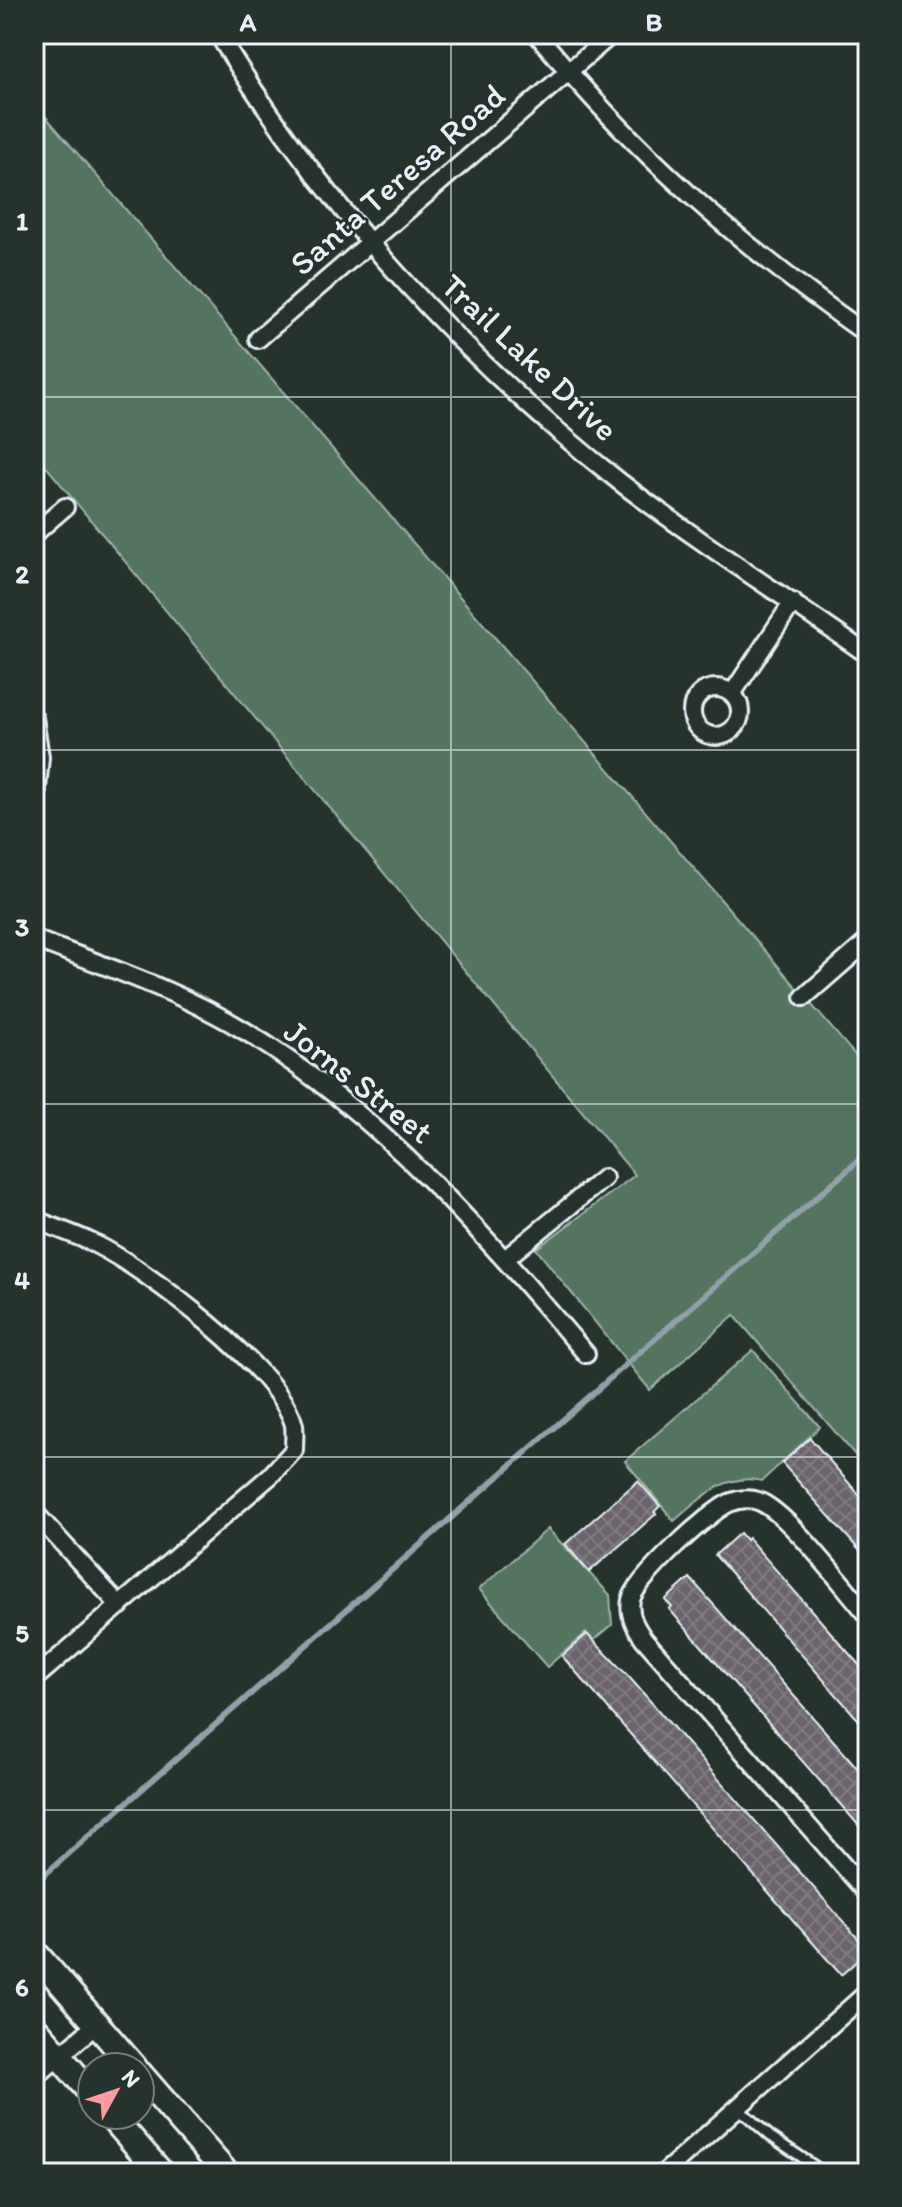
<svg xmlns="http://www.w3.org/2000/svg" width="902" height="2207" viewBox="0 0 902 2207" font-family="Itim,sans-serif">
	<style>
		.grass { fill: #53745e; stroke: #9eb2ab; stroke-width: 2 }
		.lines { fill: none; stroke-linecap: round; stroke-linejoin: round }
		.stream { stroke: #90a1a9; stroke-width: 6 }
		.building { fill: url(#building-cross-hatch); stroke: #e8f1f8; stroke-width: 2 }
		.lane-casing { stroke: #e8f1f8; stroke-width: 14 }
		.street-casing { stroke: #e8f1f8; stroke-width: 22 }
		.secondary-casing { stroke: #e8f1f8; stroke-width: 30 }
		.lane { stroke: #26332d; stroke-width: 8 }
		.street { stroke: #26332d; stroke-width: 16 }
		.secondary { stroke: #26332d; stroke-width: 24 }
		.grid { fill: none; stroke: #e8f1f8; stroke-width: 2; stroke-opacity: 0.55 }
		.labels { text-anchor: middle; stroke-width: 6; stroke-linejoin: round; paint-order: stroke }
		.street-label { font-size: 34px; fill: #e8f1f8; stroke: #26332d }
		.neatline { fill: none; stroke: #e8f1f8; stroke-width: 3 }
		.grid-label { font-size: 26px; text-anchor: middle; font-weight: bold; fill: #e8f1f8 }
	</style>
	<defs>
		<pattern id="building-cross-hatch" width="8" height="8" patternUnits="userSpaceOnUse" patternTransform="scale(2)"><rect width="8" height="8" fill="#6b636c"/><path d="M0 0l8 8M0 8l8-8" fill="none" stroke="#807a82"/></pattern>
	</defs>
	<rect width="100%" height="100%" fill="#26332d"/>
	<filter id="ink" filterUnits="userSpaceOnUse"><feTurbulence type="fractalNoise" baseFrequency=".0125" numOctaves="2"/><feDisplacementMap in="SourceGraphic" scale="16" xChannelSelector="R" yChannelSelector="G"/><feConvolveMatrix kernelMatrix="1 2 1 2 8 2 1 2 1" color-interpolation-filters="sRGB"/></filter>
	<g filter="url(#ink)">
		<path class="grass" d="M34 103 868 1070V1470L734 1315 650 1390 536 1249 635 1175 34 452Z
			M753 1350 820 1427 762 1481C724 1472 701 1499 674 1521L625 1461Z
			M548 1529 610 1595 612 1625 593 1641 586 1633 547 1667 479 1589Z"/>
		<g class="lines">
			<path class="stream" d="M34 1884 868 1152"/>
		</g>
		<path class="building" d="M810 1438 868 1505V1560L782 1463Z
			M638 1481 660 1506 654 1512 656 1514 589 1572 565 1544Z
			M740 1533 746 1540 748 1538 868 1675V1731L715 1555Z
			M690 1578 868 1780V1836L669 1609 672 1607 665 1600Z
			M587 1634 629 1677 863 1944 860 1946 866 1953 841 1975 562 1656Z"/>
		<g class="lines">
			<defs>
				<path id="lane" d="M738 2108 770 2136 825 2173"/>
				<path id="street" d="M218 34C322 204 463 359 620 482 699 543 786 597 868 655
					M537 34C637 156 739 244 868 335
					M258 339 612 34
					M34 534 65 507
					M692 712a24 24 0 1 1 48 0a24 24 0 1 1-48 0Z
					M732 694 793 602
					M34 718 40 757 34 820
					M34 939C105 966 179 991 245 1031 382 1115 483 1233 586 1354
					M804 997 868 941
					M34 1219C55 1228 77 1235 97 1245 147 1270 280 1370 294 1425 295 1433 294 1443 294 1450L270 1476 34 1679
					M505 1259 604 1178
					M34 1512 120 1606
					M868 1615C845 1589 787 1511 758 1501 748 1498 739 1499 729 1503 709 1512 635 1580 631 1600 628 1615 636 1628 644 1639L868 1894
					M34 2078 97 2024
					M664 2173 868 1992"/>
				<path id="secondary" d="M34 1952 134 2067
					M34 2027 92 2094
					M140 2074 226 2173
					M110 2115 161 2173"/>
			</defs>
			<use href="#lane" class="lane-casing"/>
			<use href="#street" class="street-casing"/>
			<use href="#secondary" class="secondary-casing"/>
			<use href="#lane" class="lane"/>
			<use href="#street" class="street"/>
			<use href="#secondary" class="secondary"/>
		</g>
	</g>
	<path class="grid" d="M451 34V2173M34 397H868M34 750H868M34 1104H868M34 1457H868M34 1810H868"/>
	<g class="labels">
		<g class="street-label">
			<text transform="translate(397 179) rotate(-41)" y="12">Santa Teresa Road</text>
			<text transform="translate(530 357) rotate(43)" y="12">Trail Lake Drive</text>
			<text transform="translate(359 1081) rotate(38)" y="12">Jorns Street</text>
		</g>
	</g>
	<rect width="902" height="2207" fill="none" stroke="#26332d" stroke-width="88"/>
	<g transform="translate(116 2091) rotate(50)"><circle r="38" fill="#26332d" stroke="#747f7e" stroke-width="2"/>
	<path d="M0-6L14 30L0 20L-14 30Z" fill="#ff9aa2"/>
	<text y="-12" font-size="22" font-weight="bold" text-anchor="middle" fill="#e8f1f8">N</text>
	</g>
	<rect x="44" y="44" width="814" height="2119" class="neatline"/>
	<g class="grid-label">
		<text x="248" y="31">A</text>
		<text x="654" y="31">B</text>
		<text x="22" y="230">1</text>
		<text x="22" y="583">2</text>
		<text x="22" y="936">3</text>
		<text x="22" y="1289">4</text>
		<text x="22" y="1642">5</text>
		<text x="22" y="1996">6</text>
	</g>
</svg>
